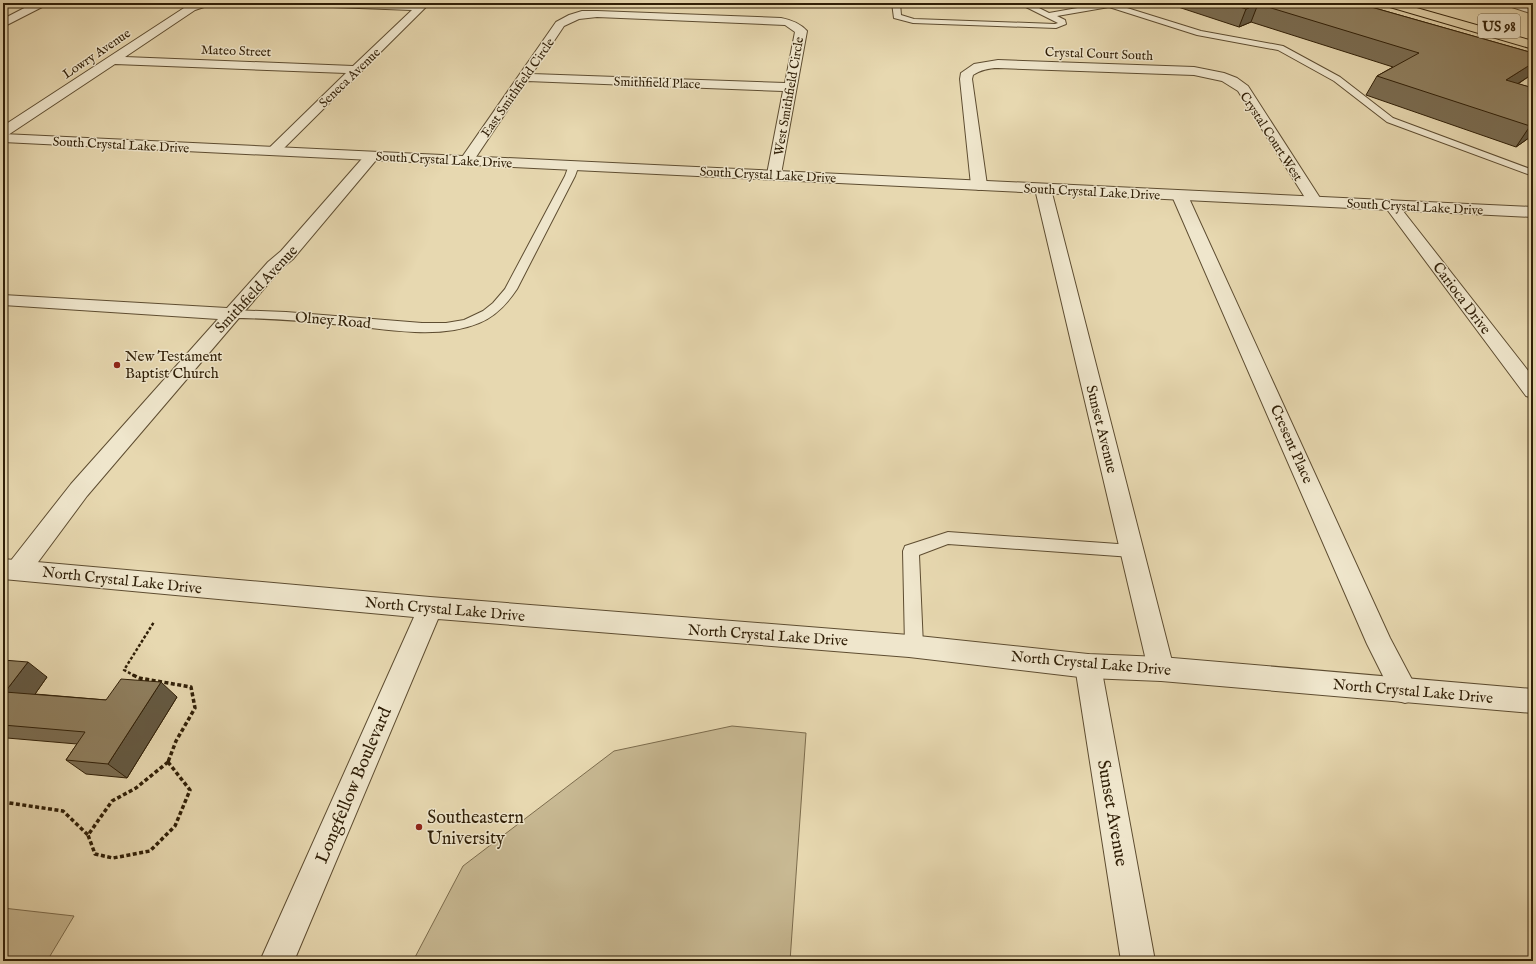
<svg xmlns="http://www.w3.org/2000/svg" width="1536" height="964" viewBox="0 0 1536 964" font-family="'IM FELL English',serif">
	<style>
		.green { fill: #c8b993; stroke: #7c6c4d }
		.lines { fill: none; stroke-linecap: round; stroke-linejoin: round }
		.service-casing { stroke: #5e4d31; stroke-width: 2 }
		.minor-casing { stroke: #5e4d31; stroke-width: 2 }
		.tertiary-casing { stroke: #5e4d31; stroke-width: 2 }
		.primary-casing { stroke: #301f07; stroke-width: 2 }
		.path-far1 { stroke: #301f07; stroke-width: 2.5; stroke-dasharray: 3 2; stroke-linecap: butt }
		.path { stroke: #301f07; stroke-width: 3.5; stroke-dasharray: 4 2.5; stroke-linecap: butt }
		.service { fill: #efe6cc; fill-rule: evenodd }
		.minor { fill: #efe6cc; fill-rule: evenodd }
		.tertiary { fill: #efe6cc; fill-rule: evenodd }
		.primary { fill: #e7d8b0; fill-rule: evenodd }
		.wall { fill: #7b6d52; stroke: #301f07 }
		.shaded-wall { fill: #645942; stroke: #301f07 }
		.building { fill: #8f7f5f; stroke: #301f07 }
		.poi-dot { fill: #8f2418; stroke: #efe6cc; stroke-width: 1.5 }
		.labels { text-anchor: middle; stroke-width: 3; stroke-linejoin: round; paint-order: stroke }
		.far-street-label { font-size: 13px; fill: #301f07; stroke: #efe6cc }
		.shield { fill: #efe6cc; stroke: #695b42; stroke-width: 1 }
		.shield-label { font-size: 14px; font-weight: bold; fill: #301f07 }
		.street-label { font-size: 15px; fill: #301f07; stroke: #efe6cc }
		.poi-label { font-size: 15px; fill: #301f07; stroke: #efe6cc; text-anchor: start }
		.near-street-label { font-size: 18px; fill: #301f07; stroke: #efe6cc }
		.near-poi-label { font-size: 18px; fill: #301f07; stroke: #efe6cc; text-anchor: start }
	</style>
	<rect width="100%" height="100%" fill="#e7d8b0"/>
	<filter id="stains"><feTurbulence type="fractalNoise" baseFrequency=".005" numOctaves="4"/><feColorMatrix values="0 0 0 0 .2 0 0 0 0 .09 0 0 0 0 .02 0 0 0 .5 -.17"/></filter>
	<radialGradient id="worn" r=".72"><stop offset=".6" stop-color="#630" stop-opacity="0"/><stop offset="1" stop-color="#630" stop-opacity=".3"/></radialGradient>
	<path class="green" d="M732 726 806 733 790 961H413L463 866 614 751Z
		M3 908 74 916 47 961H3Z"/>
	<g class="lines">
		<defs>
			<path id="service" d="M892 3H900L901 15 914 19 1055 24 1058 23 1022 5H1013L1009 3H1029L1049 13 1100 4 1099 3H1111L1201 31 1283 46 1340 77 1393 118 1533 170V176L1387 122 1334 81 1278 50 1197 35 1109 7 1057 16 1065 20 1066 24 1056 28 913 23 894 18Z
				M1500 3H1512L1533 10V14Z
				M574 162 579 165 575 176 517 289C507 304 496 316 479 323 438 340 387 329 343 325 306 321 269 318 231 318L227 317 225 314 227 311 231 310 286 312 422 323H446L464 320 483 311 493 303 505 289 565 176 569 165Z
				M948 532 1132 545 1138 546 1140 551 1138 556 1132 557 948 544 919 555 923 646 920 651 914 654 908 651 905 646 903 551 905 546Z"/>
			<path id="minor" d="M34 3H47L46 5 3 27V19Z
				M195 3H211L210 5 195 10 125 57 353 66 412 10 306 6 301 3H430L278 154 273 155 268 154 266 151 346 73 115 64 8 135 3 136V126L187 6Z
				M582 11H597L781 18C791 20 800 23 807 31L781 174 779 177 774 178 769 177 767 174 783 91 527 81 472 163 467 164 462 163 460 160 556 22 569 15ZM597 17 785 25 795 32 785 83 532 74 564 26 579 19Z
				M998 60 1194 67 1224 73 1237 78 1248 86 1322 201 1319 204 1314 206 1309 204 1238 91 1222 81 1194 75 998 68C988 68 981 70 973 75L972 79 987 185 984 188 979 190 974 188 971 185 960 79 961 73 974 64Z
				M372 152 377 153 379 156 377 159 293 259 280 270 87 496 27 577 18 580 9 577 6 570 9 563 71 484 218 319 3 305V295L227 308 268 262 281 251 367 153Z
				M1043 184 1048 186 1051 189 1174 669 1170 677 1161 681 1152 677 1148 669 1035 189 1038 186Z
				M1180 191 1185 193 1188 196 1390 638 1418 691 1415 700 1405 703 1395 700 1367 644 1172 196 1175 193Z
				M1391 200 1396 202 1533 377V398L1526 396 1386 208 1383 205 1386 202Z
				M1088 654 1097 658 1101 666 1155 961H1121L1075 666 1079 658Z"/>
			<path id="tertiary" d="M3 134 1533 207V217L3 142Z
				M3 559 430 597 909 635 1088 654 1161 657 1533 689V713L1161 681 1088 678 909 657 438 619 294 961H260L414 617 3 579Z"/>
			<path id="primary" d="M1382 3H1399L1533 41V49L1383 5Z"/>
		</defs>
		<use href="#service" class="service-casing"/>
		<use href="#minor" class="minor-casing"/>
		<use href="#tertiary" class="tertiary-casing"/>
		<use href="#primary" class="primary-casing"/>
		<path class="path-far1" d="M135 676 124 670 154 622"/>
		<path class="path" d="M133 675 139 678 191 687 195 708 176 741 168 762
			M168 762 190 790 175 826 150 851 113 858 95 854 88 835 112 801 136 788Z
			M3 802 63 811 88 835"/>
		<use href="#service" class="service"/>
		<use href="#minor" class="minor"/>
		<use href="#tertiary" class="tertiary"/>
		<use href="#primary" class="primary"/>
	</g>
	<path class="wall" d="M1166 3H1357L1533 53V72L1531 75 1518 84 1533 88V135L1516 147 1366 95 1377 76 1393 67 1251 22 1239 27Z
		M3 660 47 677 35 694 106 700 177 697 127 778 86 774 66 760 77 744 7 738 3 743Z"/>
	<path class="shaded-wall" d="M1258 4 1251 22 1239 27 1246 9Z
		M1533 63V72L1531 75 1494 99 1506 80Z
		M1533 125V135L1516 147 1530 126Z
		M28 662 47 677 26 707 5 692Z
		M161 682 177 697 127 778 108 764Z
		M3 736 7 738 3 743Z"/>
	<path class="building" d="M1227 3H1357L1533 53V63L1506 80 1533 88V125L1530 126 1377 76 1419 53 1258 4 1246 9Z
		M3 660 28 662 5 692 106 700 121 679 161 682 108 764 66 760 85 732 3 725Z"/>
	<g class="poi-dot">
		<circle cx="117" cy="365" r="4"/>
		<circle cx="419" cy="827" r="4"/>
	</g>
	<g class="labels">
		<g class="far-street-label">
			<text transform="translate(236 50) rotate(2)" y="5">Mateo Street</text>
			<text transform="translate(96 53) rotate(-34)" y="5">Lowry Avenue</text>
			<text transform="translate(1099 53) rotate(2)" y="5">Crystal Court South</text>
			<text transform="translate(349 77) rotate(-44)" y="5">Seneca Avenue</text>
			<text transform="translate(657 82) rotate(2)" y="5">Smithfield Place</text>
			<text transform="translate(517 87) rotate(-55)" y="5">East Smithfield Circle</text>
			<text transform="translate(788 96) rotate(-80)" y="5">West Smithfield Circle</text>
			<text transform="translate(1272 136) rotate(57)" y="5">Crystal Court West</text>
			<text transform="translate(121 144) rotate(3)" y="5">South Crystal Lake Drive</text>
			<text transform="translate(444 159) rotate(3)" y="5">South Crystal Lake Drive</text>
			<text transform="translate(768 174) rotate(3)" y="5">South Crystal Lake Drive</text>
			<text transform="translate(1092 191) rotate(3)" y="5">South Crystal Lake Drive</text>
			<text transform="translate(1415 206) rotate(3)" y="5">South Crystal Lake Drive</text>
		</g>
		<rect class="shield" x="1478" y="14" width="42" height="24" rx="3"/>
		<g class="shield-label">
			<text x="1499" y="31">US 98</text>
		</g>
		<g class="street-label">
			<text transform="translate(256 289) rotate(-47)" y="5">Smithfield Avenue</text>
			<text transform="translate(1462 298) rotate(53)" y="5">Carioca Drive</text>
			<text transform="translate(333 320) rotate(5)" y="5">Olney Road</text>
			<text transform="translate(1102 429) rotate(76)" y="5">Sunset Avenue</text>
			<text transform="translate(1292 444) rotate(66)" y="5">Cresent Place</text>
			<text transform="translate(122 580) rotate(6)" y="5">North Crystal Lake Drive</text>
			<text transform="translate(445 609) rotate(5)" y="5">North Crystal Lake Drive</text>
			<text transform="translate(768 635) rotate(4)" y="5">North Crystal Lake Drive</text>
			<text transform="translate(1091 663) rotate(5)" y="5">North Crystal Lake Drive</text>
			<text transform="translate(1413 691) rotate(5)" y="5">North Crystal Lake Drive</text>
		</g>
		<g class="poi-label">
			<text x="125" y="361">New Testament<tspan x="125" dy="17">Baptist Church</tspan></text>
		</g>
		<g class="near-street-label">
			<text transform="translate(353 785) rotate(-67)" y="6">Longfellow Boulevard</text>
			<text transform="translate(1113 813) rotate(80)" y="6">Sunset Avenue</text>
		</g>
		<g class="near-poi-label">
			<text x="427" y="823">Southeastern<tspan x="427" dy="21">University</tspan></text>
		</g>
	</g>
	<rect width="1536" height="964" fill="none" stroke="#e7d8b0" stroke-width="16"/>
	<rect x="4" y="4" width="1528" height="956" fill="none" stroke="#301f07" stroke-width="2"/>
	<rect x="8" y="8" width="1520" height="948" fill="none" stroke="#301f07"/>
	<rect width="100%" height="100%" filter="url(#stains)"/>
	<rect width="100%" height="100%" fill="url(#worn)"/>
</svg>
